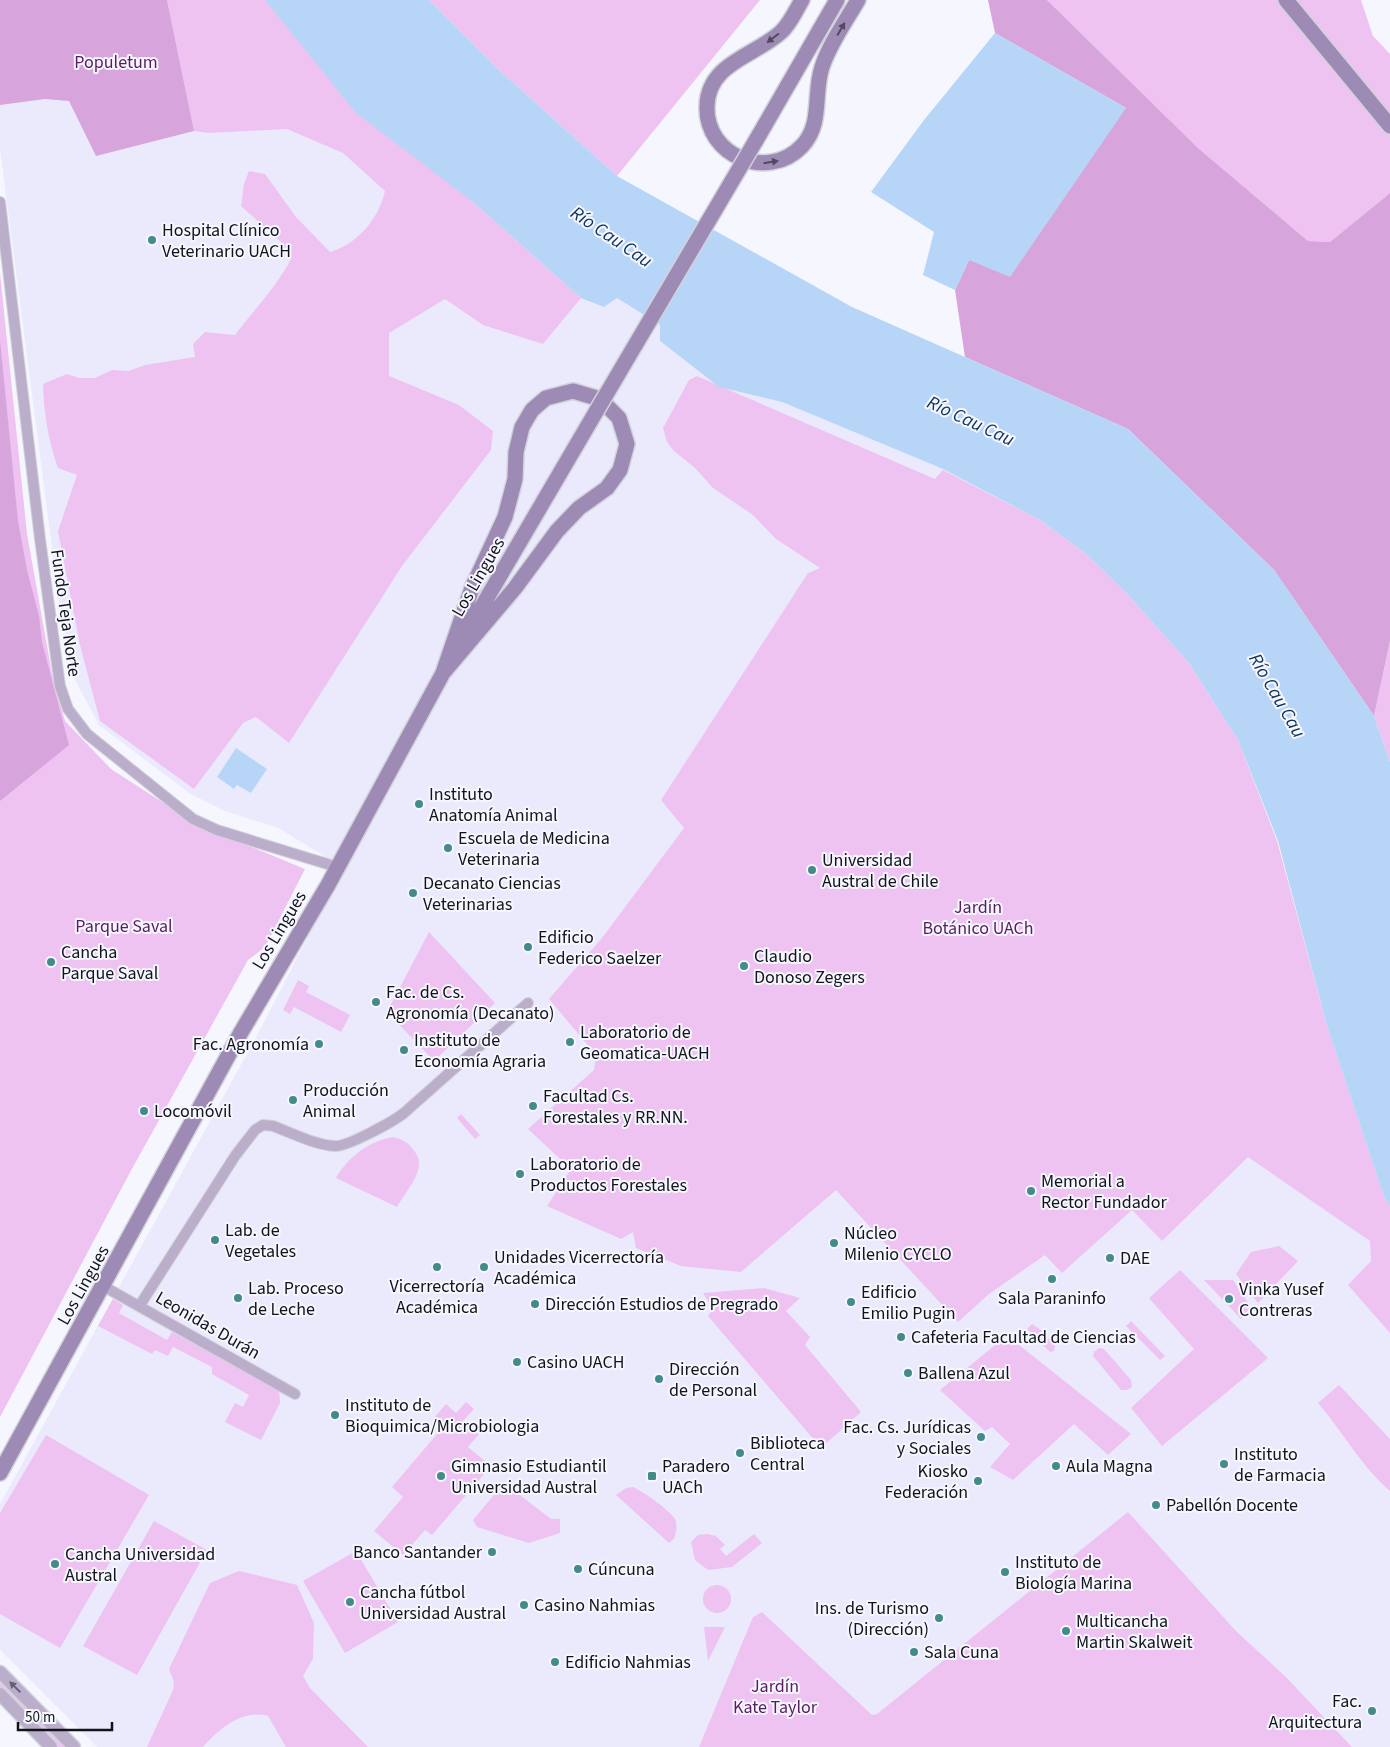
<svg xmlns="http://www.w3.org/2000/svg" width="1390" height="1747" viewBox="0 0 1390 1747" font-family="'Source Sans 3',sans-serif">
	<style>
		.built { fill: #ebeafc }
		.green { fill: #eec2f1 }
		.forest { fill: #d7a5dc }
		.water { fill: #b7d6f7 }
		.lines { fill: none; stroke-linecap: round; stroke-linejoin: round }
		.minor-casing { stroke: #d2d2da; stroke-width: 12 }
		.tertiary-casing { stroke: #d2d2da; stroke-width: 15 }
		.secondary-casing { stroke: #d2d2da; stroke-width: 18 }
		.minor { stroke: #bbaecb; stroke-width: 10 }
		.tertiary { stroke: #bbaecb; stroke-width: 12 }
		.secondary { stroke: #9e8bb5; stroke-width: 15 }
		.secondary-bridge-casing { stroke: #d2d2da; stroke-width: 18; stroke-linecap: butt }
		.secondary-bridge { stroke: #9e8bb5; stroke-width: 15 }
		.oneway { fill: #524960 }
		.oneway2 { fill: #676072 }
		.poi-dot { fill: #438b8a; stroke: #f6f6ff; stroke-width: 2 }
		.labels { text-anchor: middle; stroke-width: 4; stroke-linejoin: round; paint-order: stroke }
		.park-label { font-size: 18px; fill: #591d5f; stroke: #f6f6ff }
		.poi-label { font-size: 18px; fill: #13131a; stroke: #f6f6ff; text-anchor: start }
		.street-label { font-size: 18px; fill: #13131a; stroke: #f6f6ff }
		.water-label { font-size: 19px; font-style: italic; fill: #0e3457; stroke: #f6f6ff }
	</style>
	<rect width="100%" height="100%" fill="#f6f6ff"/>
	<path class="built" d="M0 0H265L473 202 581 298H617L660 325V341L719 387 782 402 943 469 1040 520 1277 841 1327 1026 1384 1197 1390 1206V1747H1352L1286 1677 1236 1631 872 1715 833 1747H97L0 1650V1504L254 1041 341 874 337 867 321 854 278 828 225 811 189 793 99 725 75 680 59 601 0 149Z"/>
	<path class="green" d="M167 0H265L473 202 581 298 543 344 483 325 445 299 389 333V376L459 405 493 431 491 450 402 566 289 743 256 717 243 723 194 789 100 721 79 641 58 531 77 475 58 468C48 440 44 413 43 384L67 374 79 378H95L112 370 128 371 145 365 195 357 193 344 205 332 235 335C254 310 277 286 291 259L282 243 241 206 244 184 249 171 265 174 296 217 330 252C358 244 379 218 385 191L343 153 287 129 208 133 194 131Z
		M429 0H760L617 176 499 70Z
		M1047 0H1361L1373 36 1390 54V193L1330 242 1308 241 1198 148Z
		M0 273 27 534 52 674 65 721 111 769 196 824 305 869 265 947 248 960 133 1167 0 1417Z
		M697 376 935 479 943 470 1040 520 1085 553 1127 594 1188 662 1238 740 1277 841 1327 1026 1384 1197 1390 1206V1333L1348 1285 1371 1261 1370 1241 1248 1157 1162 1241 1132 1210 1062 1273 1045 1255 989 1294 958 1322 836 1190 741 1272 681 1266 636 1248 633 1232 621 1239 547 1206 571 1169 528 1129 594 1070 596 1055 549 999 602 938 684 828 661 800 808 573 820 568 776 539 753 515 713 488 695 468 674 451 667 442 663 428 689 380Z
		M1390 641V762L1374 716Z
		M429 932 495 1003 434 1061 387 1012Z
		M298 980 309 986 306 992 350 1015 341 1032 294 1007 290 1014 283 1010Z
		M461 1114 480 1135 475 1139 457 1118Z
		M393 1137C404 1140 408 1142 415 1152 428 1168 406 1191 397 1207L336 1178C348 1157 369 1141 393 1137Z
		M1279 1246 1298 1261 1258 1303 1236 1274 1251 1252Z
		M1180 1270 1268 1358 1162 1446 1131 1408 1194 1349 1149 1298Z
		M1204 1280H1233L1252 1309 1241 1319Z
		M764 1288 800 1298 786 1311 810 1337 805 1345 861 1412 821 1448 708 1316 713 1309 703 1293Z
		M113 1299 123 1305 119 1313 167 1340 172 1332 279 1389 280 1403 261 1440 225 1422 235 1403 243 1407 249 1395 212 1374V1367L173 1347 168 1356 155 1350 152 1354 98 1326Z
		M1131 1321 1165 1356 1160 1360 1126 1326Z
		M1032 1324 1041 1330 1055 1346 1054 1351 1050 1352 1027 1329Z
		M1000 1341H1014L1131 1434 1108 1455 1074 1424 1013 1480 990 1467 1010 1444 992 1427 985 1431 940 1390Z
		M1099 1348 1104 1349 1131 1380 1132 1387 1127 1390H1121L1093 1356 1094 1352Z
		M1339 1385 1390 1439V1491C1361 1466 1343 1432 1318 1403Z
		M466 1402 474 1409 463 1421 479 1434 468 1447 491 1466 432 1535 425 1530 403 1555 374 1531 403 1497 392 1487 443 1427 433 1419 446 1404 456 1413Z
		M46 1435 149 1495 60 1648 0 1614V1513Z
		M504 1483 551 1519H560V1533L529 1543 477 1527 473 1520Z
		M633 1487C644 1492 668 1509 675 1519 678 1526 676 1533 674 1539L669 1543 616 1495 626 1488Z
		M1128 1512 1236 1631 1286 1677 1352 1747H699L753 1617 762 1612 872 1715 877 1714Z
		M154 1521 207 1550 137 1675 83 1646Z
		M707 1534 716 1536 725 1545 720 1549 726 1556 754 1534 762 1543 732 1567 708 1570 695 1560 691 1542 698 1535Z
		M356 1551 398 1622 345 1653 303 1581Z
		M239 1571 297 1585 314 1623 313 1659 303 1676 310 1688 368 1747H286L268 1716C242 1709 219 1729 203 1747H147L173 1690 174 1682 169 1669 210 1583Z
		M703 1599a14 14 0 1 1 28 0a14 14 0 1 1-28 0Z
		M704 1627H725L708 1661Z
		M0 1680 66 1747H49L0 1697Z"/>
	<path class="forest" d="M0 0H167L194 131 96 156 69 101 45 99 0 105Z
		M988 0H1047L1198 148 1308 241 1330 242 1390 193V641L1374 716 1274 570 1128 429 965 357 955 290 969 260 1126 108 995 33Z
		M0 340 18 521 27 570 39 616 42 642 69 745 0 801Z"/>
	<path class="water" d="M265 0H429L499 70 617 176 852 307 1128 429 1274 570 1374 716 1390 762V1206L1384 1197 1327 1026 1278 841 1238 740 1188 662 1127 594 1085 553 1040 520 943 469 782 402 719 387 660 341V325L617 298 604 307 581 298 473 202 356 113Z
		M995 33 1126 108 1010 277 969 260 955 290 923 275 934 232 871 192 924 120Z
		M236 748 267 769 251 793 237 785 234 789 217 777Z"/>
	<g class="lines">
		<defs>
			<path id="minor" d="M0 202 40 539 60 686 68 709 87 734 193 819 217 830 337 867
				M103 1286 295 1394
				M140 1305 235 1156 255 1130 263 1125 273 1126C292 1133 315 1145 335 1146 347 1147 394 1121 404 1113L528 1003"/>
			<path id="tertiary" d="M0 1672 74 1747
				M0 1694 51 1747"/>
			<path id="secondary" d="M802 0C796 10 790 24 781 32 755 56 708 63 707 106 705 156 768 182 802 146 823 124 813 94 822 67 830 43 846 21 858 0
				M1286 0 1390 126
				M755 142 837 0
				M573 391 600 399 619 418 627 444 620 470 607 488 579 508 557 531 515 588 443 673 472 588 505 517 515 479 516 452 522 427 532 410 546 398Z
				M0 1473 240 1034 328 885 443 673 597 410"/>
		</defs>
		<use href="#minor" class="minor-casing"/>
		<use href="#tertiary" class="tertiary-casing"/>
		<use href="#secondary" class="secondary-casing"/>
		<use href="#minor" class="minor"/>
		<use href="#tertiary" class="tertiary"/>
		<use href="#secondary" class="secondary"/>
		<defs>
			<path id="secondary-bridge" d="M597 410 755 142"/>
		</defs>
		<use href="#secondary-bridge" class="secondary-bridge-casing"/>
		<use href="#secondary-bridge" class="secondary-bridge"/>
	</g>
	<defs><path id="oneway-solid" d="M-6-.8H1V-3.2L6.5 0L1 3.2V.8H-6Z" transform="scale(1.25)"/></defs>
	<g class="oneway">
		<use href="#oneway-solid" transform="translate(841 29) rotate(-60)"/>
		<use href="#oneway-solid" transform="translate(773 38) rotate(143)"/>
		<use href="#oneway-solid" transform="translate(771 162) rotate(-9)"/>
	</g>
	<use class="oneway2" href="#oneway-solid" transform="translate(15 1687) rotate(-135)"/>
	<g class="poi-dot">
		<circle cx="152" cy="240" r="5"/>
		<circle cx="419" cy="804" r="5"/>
		<circle cx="448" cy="848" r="5"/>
		<circle cx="812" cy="870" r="5"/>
		<circle cx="413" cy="893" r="5"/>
		<circle cx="528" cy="947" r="5"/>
		<circle cx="51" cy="962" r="5"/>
		<circle cx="744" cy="966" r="5"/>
		<circle cx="376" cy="1002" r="5"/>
		<circle cx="570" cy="1042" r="5"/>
		<circle cx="319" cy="1044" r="5"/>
		<circle cx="404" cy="1050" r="5"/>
		<circle cx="293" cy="1100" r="5"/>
		<circle cx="533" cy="1106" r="5"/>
		<circle cx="144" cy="1111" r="5"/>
		<circle cx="520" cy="1174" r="5"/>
		<circle cx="1031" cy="1191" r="5"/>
		<circle cx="215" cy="1240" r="5"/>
		<circle cx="834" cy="1243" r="5"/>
		<circle cx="1110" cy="1258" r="5"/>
		<circle cx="437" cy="1267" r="5"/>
		<circle cx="484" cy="1267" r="5"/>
		<circle cx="1052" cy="1279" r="5"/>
		<circle cx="238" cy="1298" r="5"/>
		<circle cx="1229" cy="1299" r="5"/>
		<circle cx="851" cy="1302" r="5"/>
		<circle cx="535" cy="1304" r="5"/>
		<circle cx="901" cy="1337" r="5"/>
		<circle cx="517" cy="1362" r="5"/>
		<circle cx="908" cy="1373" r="5"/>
		<circle cx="659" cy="1379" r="5"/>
		<circle cx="335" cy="1415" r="5"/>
		<circle cx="981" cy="1437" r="5"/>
		<circle cx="740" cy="1453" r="5"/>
		<circle cx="1224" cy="1464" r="5"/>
		<circle cx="1056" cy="1466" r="5"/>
		<circle cx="441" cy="1476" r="5"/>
		<rect x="647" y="1471" width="10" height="10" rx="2.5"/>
		<circle cx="978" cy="1481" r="5"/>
		<circle cx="1156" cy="1505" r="5"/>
		<circle cx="492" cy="1552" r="5"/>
		<circle cx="55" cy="1564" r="5"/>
		<circle cx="578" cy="1569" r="5"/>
		<circle cx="1005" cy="1572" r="5"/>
		<circle cx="350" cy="1602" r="5"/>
		<circle cx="524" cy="1605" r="5"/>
		<circle cx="939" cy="1618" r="5"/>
		<circle cx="1066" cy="1631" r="5"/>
		<circle cx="914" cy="1652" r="5"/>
		<circle cx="555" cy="1662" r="5"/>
		<circle cx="1372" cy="1711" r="5"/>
	</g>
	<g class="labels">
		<g class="park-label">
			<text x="116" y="68">Populetum</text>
			<text x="978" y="913">Jardín<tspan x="978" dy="21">Botánico UACh</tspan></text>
			<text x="124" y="932">Parque Saval</text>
			<text x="775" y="1692">Jardín<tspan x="775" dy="21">Kate Taylor</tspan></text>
		</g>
		<g class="poi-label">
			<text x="162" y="236">Hospital Clínico<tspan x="162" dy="21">Veterinario UACH</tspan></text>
			<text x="429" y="800">Instituto<tspan x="429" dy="21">Anatomía Animal</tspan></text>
			<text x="458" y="844">Escuela de Medicina<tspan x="458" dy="21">Veterinaria</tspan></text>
			<text x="822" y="866">Universidad<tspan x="822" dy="21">Austral de Chile</tspan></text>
			<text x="423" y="889">Decanato Ciencias<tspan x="423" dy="21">Veterinarias</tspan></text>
			<text x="538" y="943">Edificio<tspan x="538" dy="21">Federico Saelzer</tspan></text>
			<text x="61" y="958">Cancha<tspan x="61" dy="21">Parque Saval</tspan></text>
			<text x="754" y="962">Claudio<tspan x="754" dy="21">Donoso Zegers</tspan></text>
			<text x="386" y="998">Fac. de Cs.<tspan x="386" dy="21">Agronomía (Decanato)</tspan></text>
			<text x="580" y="1038">Laboratorio de<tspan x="580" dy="21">Geomatica-UACH</tspan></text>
			<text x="414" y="1046">Instituto de<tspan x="414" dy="21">Economía Agraria</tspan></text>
			<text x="309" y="1050" text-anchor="end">Fac. Agronomía</text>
			<text x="303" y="1096">Producción<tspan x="303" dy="21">Animal</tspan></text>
			<text x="543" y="1102">Facultad Cs.<tspan x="543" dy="21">Forestales y RR.NN.</tspan></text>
			<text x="154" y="1117">Locomóvil</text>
			<text x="530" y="1170">Laboratorio de<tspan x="530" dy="21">Productos Forestales</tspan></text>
			<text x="1041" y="1187">Memorial a<tspan x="1041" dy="21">Rector Fundador</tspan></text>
			<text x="225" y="1236">Lab. de<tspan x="225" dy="21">Vegetales</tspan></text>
			<text x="844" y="1239">Núcleo<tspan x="844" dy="21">Milenio CYCLO</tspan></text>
			<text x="494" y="1263">Unidades Vicerrectoría<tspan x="494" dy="21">Académica</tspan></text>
			<text x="1120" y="1264">DAE</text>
			<text x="437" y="1292" text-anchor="middle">Vicerrectoría<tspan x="437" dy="21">Académica</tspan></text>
			<text x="248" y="1294">Lab. Proceso<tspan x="248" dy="21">de Leche</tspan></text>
			<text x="1239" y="1295">Vinka Yusef<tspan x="1239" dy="21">Contreras</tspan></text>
			<text x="861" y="1298">Edificio<tspan x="861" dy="21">Emilio Pugin</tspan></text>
			<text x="1052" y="1304" text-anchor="middle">Sala Paraninfo</text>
			<text x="545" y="1310">Dirección Estudios de Pregrado</text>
			<text x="911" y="1343">Cafeteria Facultad de Ciencias</text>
			<text x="527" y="1368">Casino UACH</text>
			<text x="669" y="1375">Dirección<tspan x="669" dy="21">de Personal</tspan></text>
			<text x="918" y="1379">Ballena Azul</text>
			<text x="345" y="1411">Instituto de<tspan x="345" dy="21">Bioquimica/Microbiologia</tspan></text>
			<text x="971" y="1433" text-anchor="end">Fac. Cs. Jurídicas<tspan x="971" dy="21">y Sociales</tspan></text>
			<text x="750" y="1449">Biblioteca<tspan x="750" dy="21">Central</tspan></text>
			<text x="1234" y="1460">Instituto<tspan x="1234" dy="21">de Farmacia</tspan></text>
			<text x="451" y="1472">Gimnasio Estudiantil<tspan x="451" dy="21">Universidad Austral</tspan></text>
			<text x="662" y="1472">Paradero<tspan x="662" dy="21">UACh</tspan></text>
			<text x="1066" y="1472">Aula Magna</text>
			<text x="968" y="1477" text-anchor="end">Kiosko<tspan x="968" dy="21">Federación</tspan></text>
			<text x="1166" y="1511">Pabellón Docente</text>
			<text x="482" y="1558" text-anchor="end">Banco Santander</text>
			<text x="65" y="1560">Cancha Universidad<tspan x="65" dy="21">Austral</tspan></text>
			<text x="1015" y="1568">Instituto de<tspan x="1015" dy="21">Biología Marina</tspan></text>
			<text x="588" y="1575">Cúncuna</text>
			<text x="360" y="1598">Cancha fútbol<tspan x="360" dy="21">Universidad Austral</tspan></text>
			<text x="534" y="1611">Casino Nahmias</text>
			<text x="929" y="1614" text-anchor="end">Ins. de Turismo<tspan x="929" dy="21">(Dirección)</tspan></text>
			<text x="1076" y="1627">Multicancha<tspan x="1076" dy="21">Martin Skalweit</tspan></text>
			<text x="924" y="1658">Sala Cuna</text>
			<text x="565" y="1668">Edificio Nahmias</text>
			<text x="1362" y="1707" text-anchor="end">Fac.<tspan x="1362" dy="21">Arquitectura</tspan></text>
		</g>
		<g class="street-label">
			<text transform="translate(478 577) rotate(-60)" y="6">Los Lingues</text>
			<text transform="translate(66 613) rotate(82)" y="6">Fundo Teja Norte</text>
			<text transform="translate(279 930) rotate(-59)" y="6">Los Lingues</text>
			<text transform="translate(83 1285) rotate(-61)" y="6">Los Lingues</text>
			<text transform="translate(208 1325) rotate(30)" y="6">Leonidas Durán</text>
		</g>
		<g class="water-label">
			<text transform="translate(612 236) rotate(34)" y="7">Río Cau Cau</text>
			<text transform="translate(971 420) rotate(25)" y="7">Río Cau Cau</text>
			<text transform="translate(1278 695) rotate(60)" y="7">Río Cau Cau</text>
		</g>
	</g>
	<path d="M18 1722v8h94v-8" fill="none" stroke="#13131a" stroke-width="2.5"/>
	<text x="25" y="1722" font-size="15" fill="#13131a" stroke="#f6f6ff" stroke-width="4" paint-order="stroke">50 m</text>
</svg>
